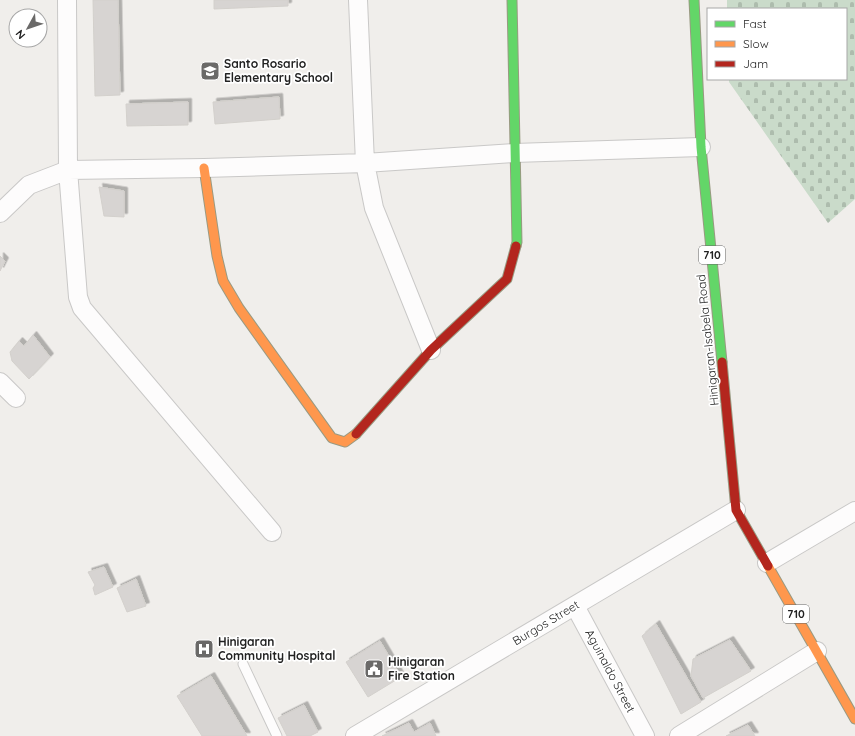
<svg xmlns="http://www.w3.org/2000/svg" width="855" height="736" viewBox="0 0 855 736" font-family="Quicksand,sans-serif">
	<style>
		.cemetery { fill: url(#cemetery-stones) }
		.building { fill: #d7d4d2; stroke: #d3d0cc; filter: url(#shadow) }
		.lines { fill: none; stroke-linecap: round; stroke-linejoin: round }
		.lane-casing { stroke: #c9c8c7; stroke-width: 11 }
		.street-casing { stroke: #c9c8c7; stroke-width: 20 }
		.fast-casing { stroke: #999a82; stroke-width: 11 }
		.slow-casing { stroke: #999a82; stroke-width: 11 }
		.jam-casing { stroke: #999a82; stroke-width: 11 }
		.lane { stroke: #fdfcfc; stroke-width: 9 }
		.street { stroke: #fdfcfc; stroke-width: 18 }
		.fast { stroke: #63d668; stroke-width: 9 }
		.slow { stroke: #ff974d; stroke-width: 9 }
		.jam { stroke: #b3261e; stroke-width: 9 }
		.labels { text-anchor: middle; stroke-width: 3.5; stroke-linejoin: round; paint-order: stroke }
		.shield { fill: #fff; stroke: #646464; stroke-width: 1 }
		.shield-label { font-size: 11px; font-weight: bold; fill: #222 }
		.poi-label { font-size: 12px; font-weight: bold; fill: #222; stroke: #fff; text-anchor: start }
		.street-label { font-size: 12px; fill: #222; stroke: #fff }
	</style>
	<defs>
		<pattern id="cemetery-stones" width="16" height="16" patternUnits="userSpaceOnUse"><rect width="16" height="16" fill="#cadbca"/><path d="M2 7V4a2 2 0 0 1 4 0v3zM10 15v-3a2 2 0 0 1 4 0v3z" fill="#adbcad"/></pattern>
		<filter id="shadow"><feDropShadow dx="3.5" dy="-3.5" stdDeviation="0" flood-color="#0004"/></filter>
	</defs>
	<rect width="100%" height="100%" fill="#f0eeeb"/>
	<path class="cemetery" d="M727 0H855V199L828 223 729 82V79H846V9H727Z"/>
	<path class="building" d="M93 0H118L120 95 95 96Z
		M214 0H288V6L214 9Z
		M279 97 280 119 215 124 213 102Z
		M188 102V125L127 126 126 104Z
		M99 187 124 191V217L104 216Z
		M0 256 5 261 0 271Z
		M33 335 50 357 29 379 12 361 10 352 19 341 24 346Z
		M104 567 113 587 95 595 93 588 95 585 88 572Z
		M136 579 146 606 127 612 117 588Z
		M656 624 701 702 681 714 642 636Z
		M730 640 751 671 703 698 691 676 693 659Z
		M380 641 401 677 368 697 346 662Z
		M211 676 247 736H202L177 696Z
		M304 705 318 732 310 736H287L278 718Z
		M409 723 414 732 430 723 436 736H382Z
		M748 725 755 736H726Z"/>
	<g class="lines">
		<defs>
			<path id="lane" d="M243 664 277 736"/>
			<path id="street" d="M67 0 68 170 78 297 82 308 272 532
				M358 0 365 163 374 208 431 350
				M0 213 29 185 68 170 204 168 365 163 514 153 701 147
				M0 382 16 398
				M767 563 855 511
				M575 606 645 736
				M355 736 736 510
				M679 736 817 651"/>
			<path id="fast" d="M512 0 517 242 516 246
				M694 0 701 147 722 362"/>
			<path id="slow" d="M204 168 217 256 223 281 239 308 332 438 345 442 356 434
				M768 566 855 719"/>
			<path id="jam" d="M722 362 736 510 768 566
				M356 434 431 350 507 279 516 246"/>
		</defs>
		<use href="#lane" class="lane-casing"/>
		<use href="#street" class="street-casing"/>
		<use href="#fast" class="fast-casing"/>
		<use href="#slow" class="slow-casing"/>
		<use href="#jam" class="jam-casing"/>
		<use href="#lane" class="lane"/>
		<use href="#street" class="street"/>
		<use href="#fast" class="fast"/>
		<use href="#slow" class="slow"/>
		<use href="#jam" class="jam"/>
	</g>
	<defs>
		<symbol id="school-square" viewBox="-11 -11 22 22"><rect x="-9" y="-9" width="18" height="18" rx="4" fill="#6a6968" stroke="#fff"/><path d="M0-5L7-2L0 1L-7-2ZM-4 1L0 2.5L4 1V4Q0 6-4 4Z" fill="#fff"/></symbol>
		<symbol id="hospital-square" viewBox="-11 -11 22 22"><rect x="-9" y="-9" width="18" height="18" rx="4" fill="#6a6968" stroke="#fff"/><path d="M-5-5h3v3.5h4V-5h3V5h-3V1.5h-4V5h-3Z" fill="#fff"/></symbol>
		<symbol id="civic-square" viewBox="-11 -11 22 22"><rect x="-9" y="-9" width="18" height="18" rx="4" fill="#6a6968" stroke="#fff"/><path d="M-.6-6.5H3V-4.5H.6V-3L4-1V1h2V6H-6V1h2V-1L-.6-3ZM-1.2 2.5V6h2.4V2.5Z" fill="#fff"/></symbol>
	</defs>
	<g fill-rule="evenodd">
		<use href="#school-square" x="199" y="60" width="22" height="22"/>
		<use href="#hospital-square" x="193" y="638" width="22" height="22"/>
		<use href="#civic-square" x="363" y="658" width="22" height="22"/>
	</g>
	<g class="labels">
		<g class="shield">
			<rect x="699" y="246" width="26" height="18" rx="3"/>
			<rect x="783" y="605" width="26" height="18" rx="3"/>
		</g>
		<g class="shield-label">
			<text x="712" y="259">710</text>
			<text x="796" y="618">710</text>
		</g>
		<g class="poi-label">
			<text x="224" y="68">Santo Rosario<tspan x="224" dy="14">Elementary School</tspan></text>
			<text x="218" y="646">Hinigaran<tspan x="218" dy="14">Community Hospital</tspan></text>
			<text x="388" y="666">Hinigaran<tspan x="388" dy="14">Fire Station</tspan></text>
		</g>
		<g class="street-label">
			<text transform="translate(708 340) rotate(-96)" y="4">Hinigaran-Isabela Road</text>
			<text transform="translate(546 623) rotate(-31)" y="4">Burgos Street</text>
			<text transform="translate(610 671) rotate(62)" y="4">Aguinaldo Street</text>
		</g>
	</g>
	<rect x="707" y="8" width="140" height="72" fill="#ffffff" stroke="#a7a7a7"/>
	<rect x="715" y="21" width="20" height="6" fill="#63d668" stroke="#a7a7a7"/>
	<text x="743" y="28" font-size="12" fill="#222222">Fast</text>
	<rect x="715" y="41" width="20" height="6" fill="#ff974d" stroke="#a7a7a7"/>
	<text x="743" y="48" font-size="12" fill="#222222">Slow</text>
	<rect x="715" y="61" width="20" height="6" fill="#b3261e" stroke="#a7a7a7"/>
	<text x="743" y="68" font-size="12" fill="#222222">Jam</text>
	<g transform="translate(28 28) rotate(230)"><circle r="19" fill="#ffffff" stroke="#a7a7a7"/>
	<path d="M0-3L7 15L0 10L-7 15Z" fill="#6a6968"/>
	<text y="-6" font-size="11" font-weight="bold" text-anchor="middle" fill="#222222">N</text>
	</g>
</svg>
